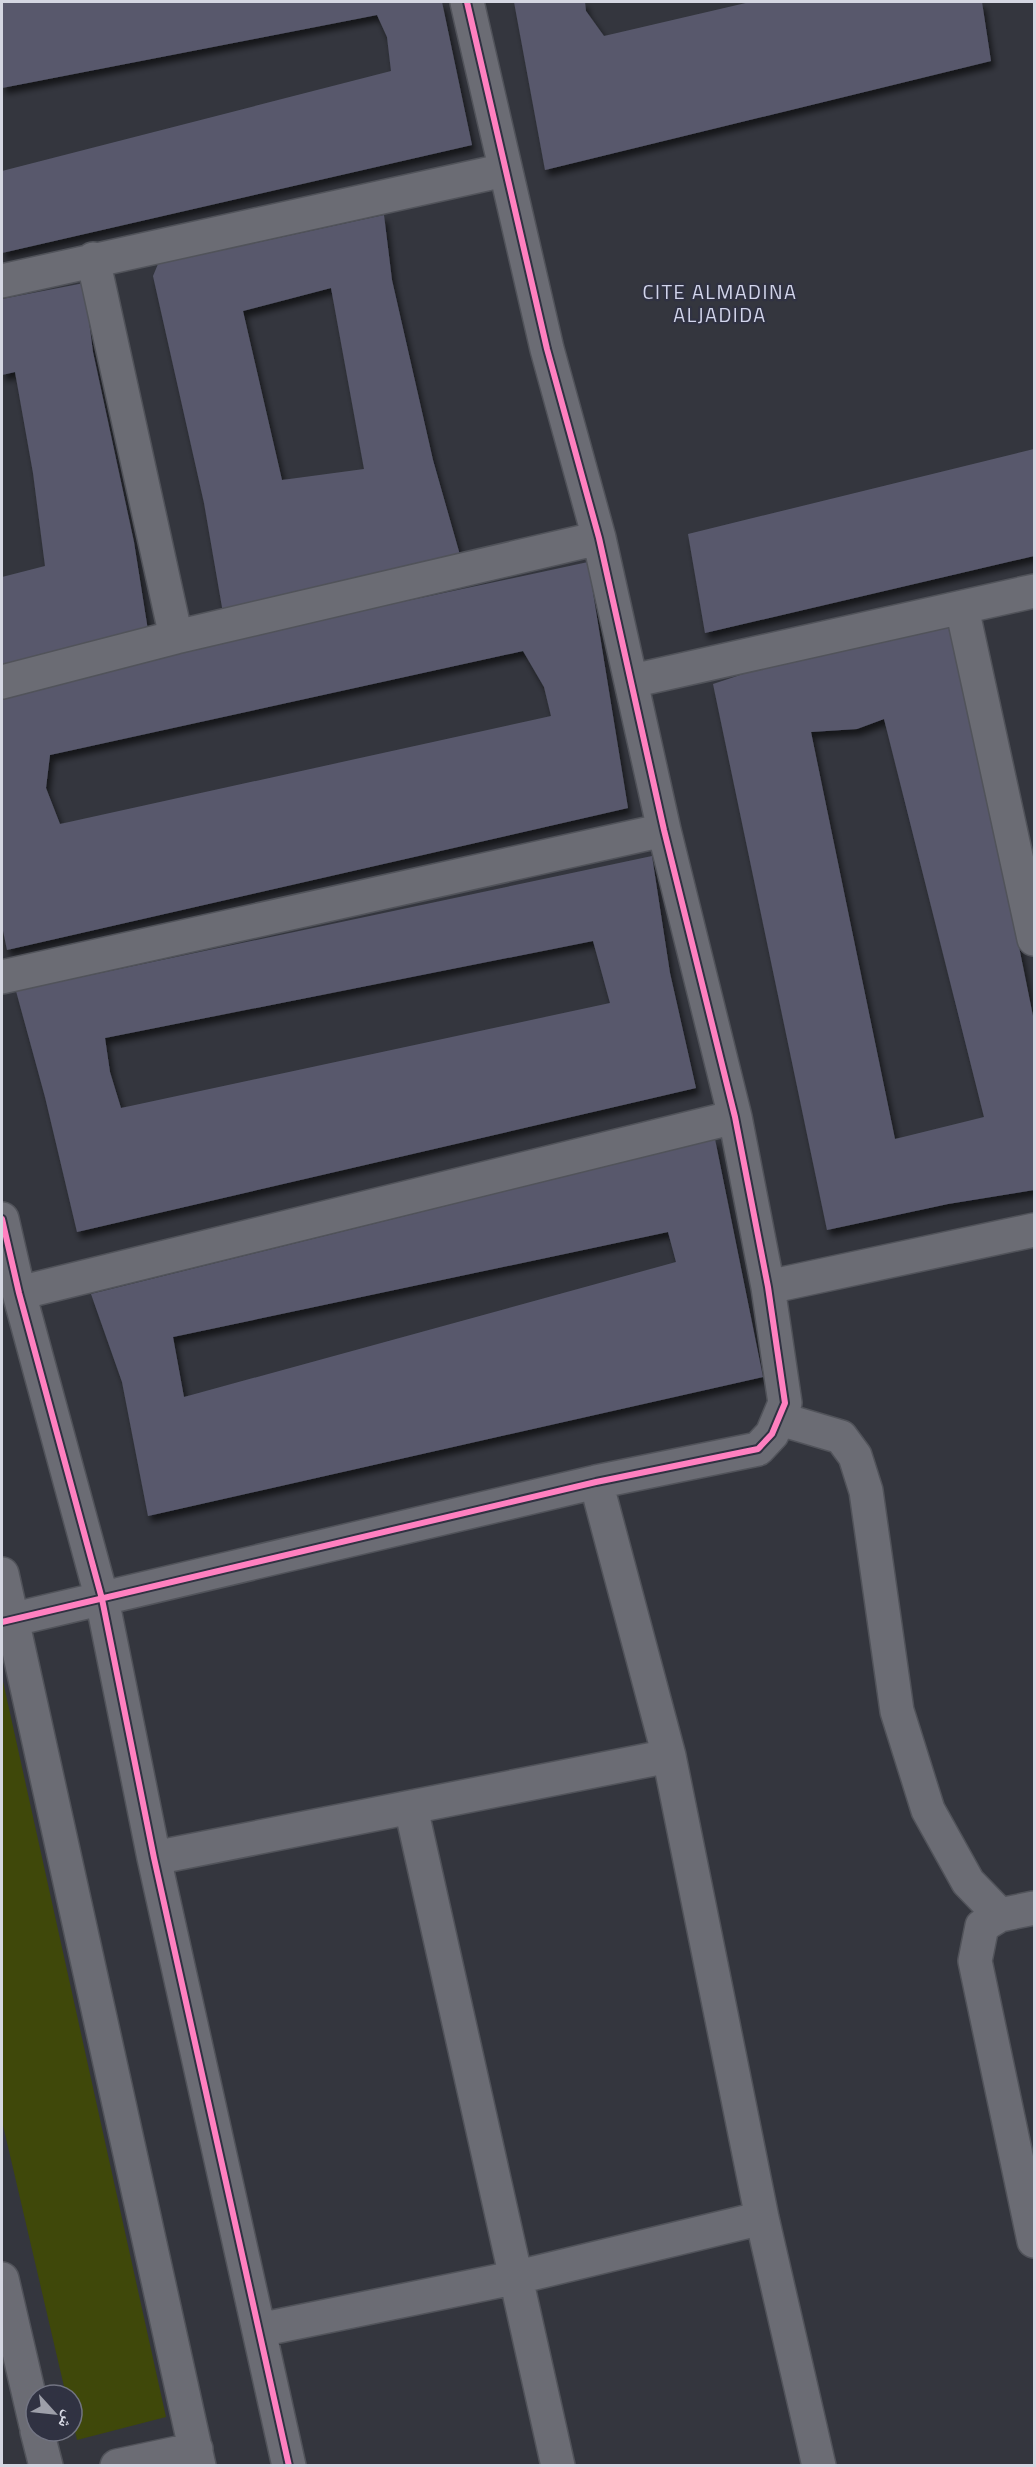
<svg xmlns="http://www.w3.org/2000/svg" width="1036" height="2467" viewBox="0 0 1036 2467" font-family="'Titillium Web','Noto Naskh Arabic',sans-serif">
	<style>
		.green { fill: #3f480a }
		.building { fill: #58596c; fill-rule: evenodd; filter: url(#shadow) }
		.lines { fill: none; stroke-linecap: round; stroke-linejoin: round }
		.minor-casing { stroke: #51535a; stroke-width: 36 }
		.minor { stroke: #6b6c74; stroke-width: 33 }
		.cycleway-casing { stroke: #303242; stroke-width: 10 }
		.cycleway { stroke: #ff80c0; stroke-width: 6 }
		.labels { text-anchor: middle; stroke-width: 4.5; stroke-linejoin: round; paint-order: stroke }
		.neighbourhood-label { font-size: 20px; letter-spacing: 1.5px; fill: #d2d5eb; stroke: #303242 }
	</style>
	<defs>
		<filter id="shadow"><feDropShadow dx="3.5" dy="6" stdDeviation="3" flood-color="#0009"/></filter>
	</defs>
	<rect width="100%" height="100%" fill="#34363e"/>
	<path class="green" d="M2 1677 166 2417 77 2440 72 2418V2395H66L2 2121Z"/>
	<path class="building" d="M2 2H442L472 145 2 253V171L391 71 387 37 377 15 2 88Z
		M514 2H585L586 11 604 36 750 2H982L991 61 545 170Z
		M384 215 392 280 433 460 460 555 223 613 204 503 153 276 158 264ZM331 288 364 469 282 480 243 311Z
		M84 283 93 352 134 542 150 643 2 679V577L45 566 33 473 15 372 2 375V299Z
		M1034 449V556L705 633 688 534Z
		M588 562 628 808 7 950 2 926V688ZM523 651 544 687 551 716 60 824 46 788 50 755Z
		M953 620 1034 1021V1190L948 1204 827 1230 713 684 833 644ZM884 719 984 1117 895 1139 811 732 857 729Z
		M652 856 670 973 696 1088 77 1232 45 1097 16 991ZM593 941 610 1003 121 1108 110 1072 105 1038Z
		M715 1139 763 1377 148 1516 122 1382 91 1294ZM668 1232 676 1262 184 1397 173 1337Z"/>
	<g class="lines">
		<defs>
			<path id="minor" d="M93 259 176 637
				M2 281 505 170
				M962 608 1034 939
				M632 681 1034 591
				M2 682 176 637 599 538
				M2 977 664 830
				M2 1219 19 1293 102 1599 154 1858 289 2466
				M768 1287 1034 1230
				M19 1293 735 1117
				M780 1419 841 1437 855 1456 866 1491 897 1711 928 1810 968 1882 1000 1915
				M596 1482 669 1756 762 2218 819 2466
				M2 1574 199 2466
				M2 1622 596 1482 758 1449 772 1434 785 1403 768 1287 735 1117 664 830 599 538 547 349 467 2
				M411 1808 558 2466
				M154 1858 669 1756
				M1034 1908 1000 1915 982 1926 975 1961 1034 2241
				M2 2279 36 2425
				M259 2330 518 2277 762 2218
				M37 2431 46 2466
				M117 2466 196 2449"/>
		</defs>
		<use href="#minor" class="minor-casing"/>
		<use href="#minor" class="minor"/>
		<defs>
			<path id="cycleway" d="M2 1219 19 1293 102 1599 154 1858 289 2466
				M2 1622 596 1482 758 1449 772 1434 785 1403 768 1287 735 1117 664 830 599 538 547 349 467 2"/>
		</defs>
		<use href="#cycleway" class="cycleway-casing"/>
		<use href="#cycleway" class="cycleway"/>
	</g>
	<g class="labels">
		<g class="neighbourhood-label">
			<text x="720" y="299">CITE ALMADINA<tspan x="720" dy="23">ALJADIDA</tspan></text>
		</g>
	</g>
	<rect width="1036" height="2467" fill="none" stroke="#d5d7e2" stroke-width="6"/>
	<g transform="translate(54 2413) rotate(117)"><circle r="28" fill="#303242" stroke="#727482" stroke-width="1.5"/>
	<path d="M0-4.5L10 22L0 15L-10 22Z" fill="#9d9fa9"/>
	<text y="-9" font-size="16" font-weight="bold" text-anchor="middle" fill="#d5d7e2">ش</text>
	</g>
</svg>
